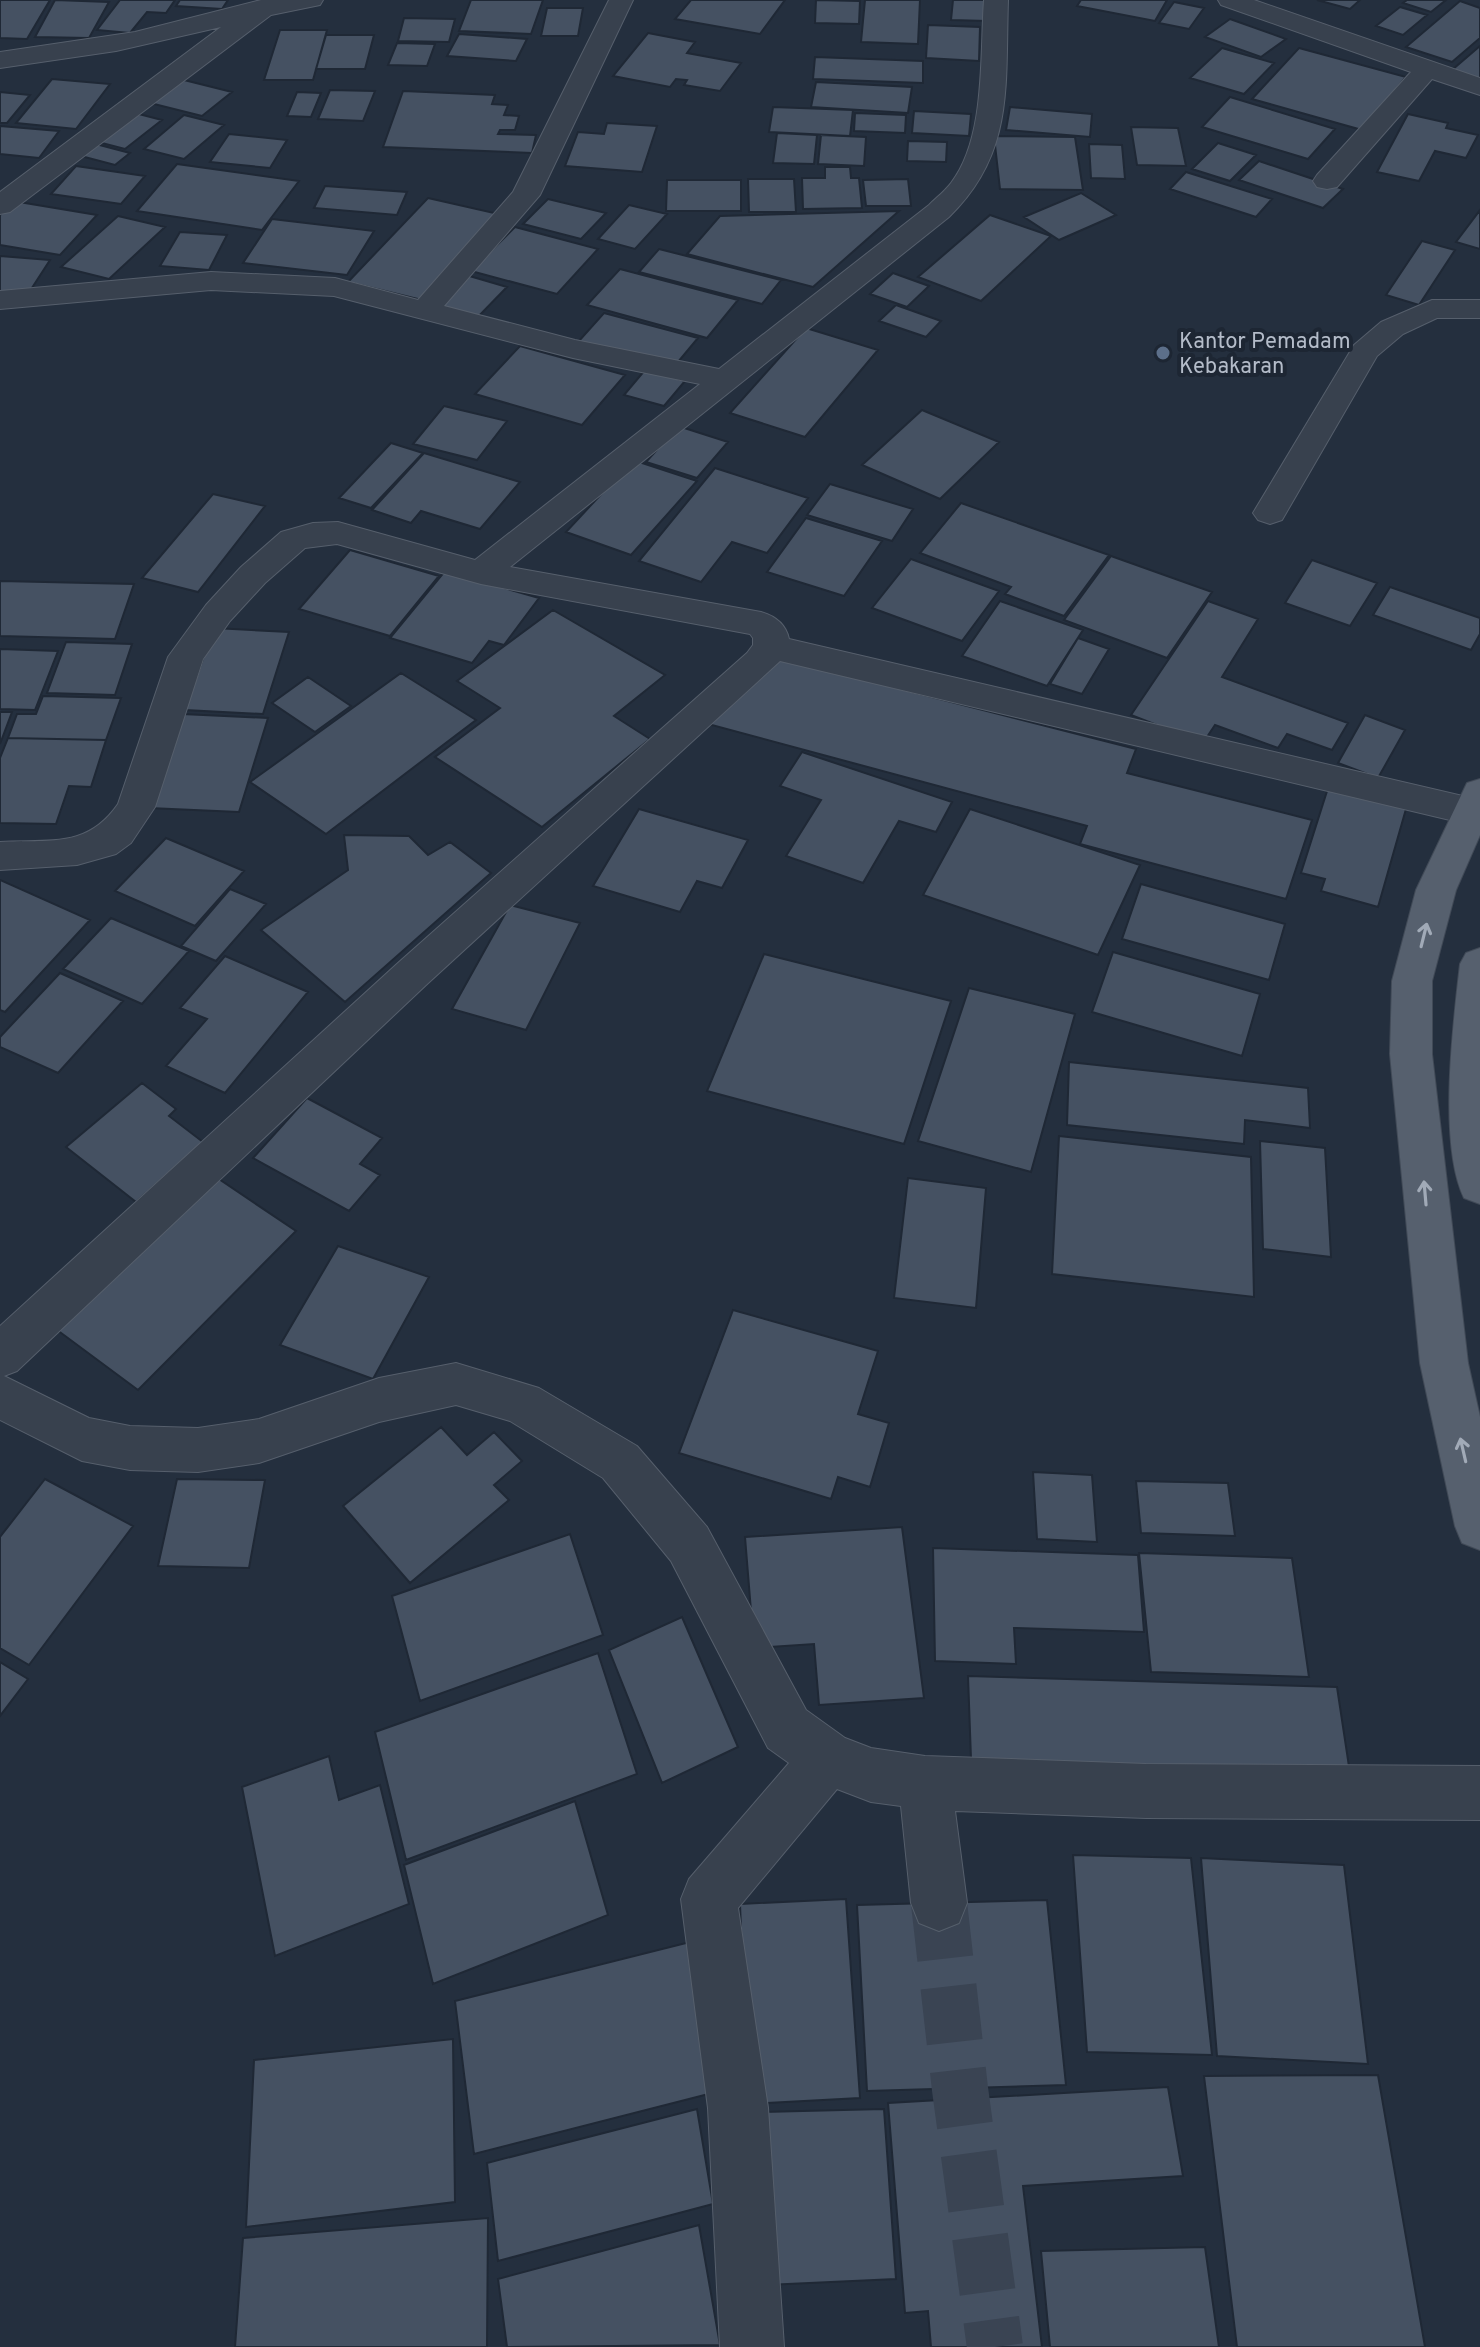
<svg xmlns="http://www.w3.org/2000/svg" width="1480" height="2347" viewBox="0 0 1480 2347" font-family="Overpass,sans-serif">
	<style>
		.building { fill: #455162; stroke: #1f2835; stroke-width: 2 }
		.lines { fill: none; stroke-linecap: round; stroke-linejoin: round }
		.minor-tunnel { stroke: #3a4453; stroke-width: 56; stroke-dasharray: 56 28; stroke-linecap: butt }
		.minor-casing { stroke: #565f6c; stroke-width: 2 }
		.major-casing { stroke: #414a57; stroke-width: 2 }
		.minor { fill: #38414e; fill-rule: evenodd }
		.major { fill: #56606e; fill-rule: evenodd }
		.oneway { stroke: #a1aab7 }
		.service-dot { fill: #5c6f8a; stroke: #1d2633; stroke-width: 3 }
		.labels { text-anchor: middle; stroke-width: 8; stroke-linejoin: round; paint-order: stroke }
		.far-poi-label { font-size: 22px; fill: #b4bcc9; stroke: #1d2633; text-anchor: start }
	</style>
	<rect width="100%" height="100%" fill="#242f3e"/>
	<path class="building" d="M0 0H50L27 39 0 38Z
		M55 0 109 2 89 38 35 37Z
		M120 0H175L166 13 147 12 130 33 97 30Z
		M180 0H228L222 9 176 6Z
		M471 0H543L531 34 459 31Z
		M691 0H785L760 34 675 19Z
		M816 0 860 1 859 24 815 23Z
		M865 0H920L918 44 861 42Z
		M953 0H988L987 21 951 20Z
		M1081 0H1167L1155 21 1077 6Z
		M1317 0H1360L1350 9Z
		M1407 0H1446L1431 12 1403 3Z
		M1460 1 1480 8V38L1452 62 1406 47Z
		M1174 2 1204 8 1189 29 1159 23Z
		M1400 7 1427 15 1403 35 1376 26Z
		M547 8H583L578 36H541Z
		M404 18 455 19 449 42 398 41Z
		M1230 19 1286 39 1261 57 1205 37Z
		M928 25 980 27 979 61 926 58Z
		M280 30H327L313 80H264Z
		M648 33 695 42 687 53 741 63 720 91 684 85 687 80 676 79 670 87 613 76Z
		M459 34 527 39 516 61 447 56Z
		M326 35H374L365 69H316Z
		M397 43 435 44 427 66 388 65Z
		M1480 46V80L1452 70Z
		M1222 48 1274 63 1244 94 1190 78Z
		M1299 48 1406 77 1362 130 1252 99Z
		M815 57 923 61V83L813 79Z
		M176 78 232 92 202 116 146 102Z
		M52 79 110 84 76 129 16 123Z
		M816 82 912 87 908 113 811 107Z
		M330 90 375 91 363 121 318 119Z
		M403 91 495 95 492 104 508 105 504 115 519 116 515 130H500L498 134 536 135 532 153 383 147Z
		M0 92 30 95 7 123H0Z
		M297 92 321 93 311 117 287 116Z
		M1230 97 1335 129 1308 159 1202 127Z
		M773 107 853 110 850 136 769 132Z
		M1010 107 1092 114 1090 137 1006 130Z
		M914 111 971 114 969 136 912 133Z
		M131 112 162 120 125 149 94 141Z
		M855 113 906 115 905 133 854 131Z
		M1408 114 1448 123 1446 128 1478 135 1466 158 1435 151 1419 181 1377 172Z
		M184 115 224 125 184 159 144 149Z
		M607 123 657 126 642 172 565 166 578 132 604 134Z
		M0 126 59 131 39 158 0 154Z
		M1131 127 1178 128 1186 166 1137 165Z
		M777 133 817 135 814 164 773 163Z
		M229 134 287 140 270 168 210 162Z
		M821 135 866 137 864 166 818 164Z
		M994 136 1075 137 1083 190 1000 189Z
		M908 141 947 142 946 162 907 161Z
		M92 143 130 153 115 165 77 155Z
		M1218 143 1256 155 1230 181 1192 169Z
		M1089 144 1122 145 1125 179 1091 178Z
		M1259 161 1343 189 1323 208 1239 180Z
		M177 164 299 181 262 230 137 211Z
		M76 166 145 176 121 204 51 194Z
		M825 167H850L851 178H859L862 208 803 209 802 178H825Z
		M1186 172 1272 199 1256 217 1170 189Z
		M748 179H794L796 212H749Z
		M908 179 911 206H866L863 180Z
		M667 180H741V211H666Z
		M325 186 407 192 397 215 314 208Z
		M1081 193 1116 215 1059 240 1024 217Z
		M428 198 503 215 426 301 348 282Z
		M548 199 606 213 581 239 523 224Z
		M13 201 97 215 60 255 0 245V215Z
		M629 205 667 214 635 249 598 239Z
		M1480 210V249L1456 242Z
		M899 211 813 287 687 254 720 216Z
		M990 215 1051 236 981 301 918 277Z
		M118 216 165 227 109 279 61 267Z
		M272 219 374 231 347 275 243 263Z
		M515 227 598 249 557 294 471 271Z
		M180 232 227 235 209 270 160 266Z
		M1422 241 1455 250 1419 305 1386 295Z
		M659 249 781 280 762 304 639 272Z
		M0 256 50 260 28 294 0 292Z
		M620 269 738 300 707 338 587 305Z
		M893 273 929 286 907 307 870 294Z
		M466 275 507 287 473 322 431 310Z
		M896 305 941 321 926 337 879 321Z
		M604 313 698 338 673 368 578 342Z
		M806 328 878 350 805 437 730 413Z
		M520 346 625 375 582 425 475 394Z
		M645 370 685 381 664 406 624 395Z
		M444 406 507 421 477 460 413 444Z
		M922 410 999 442 940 499 862 465Z
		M678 426 728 442 697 478 646 462Z
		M391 443 423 453 371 508 339 498Z
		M424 453 520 482 480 529 421 511 411 523 372 510Z
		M633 460 697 481 631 555 566 532Z
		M715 468 808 498 767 553 732 542 701 582 639 561Z
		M830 484 913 509 892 541 807 515Z
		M213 494 265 506 198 592 142 578Z
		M961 503 1109 555 1064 616 1005 594 1011 587 920 553Z
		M806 518 882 541 844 596 767 572Z
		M350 550 439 576 390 636 299 609Z
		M1111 556 1212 592 1167 658 1064 620Z
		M911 559 999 591 962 641 872 608Z
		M1312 560 1377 583 1350 626 1285 603Z
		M445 571 539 598 504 645 489 641 472 663 390 638Z
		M0 581 134 584 115 639 0 636Z
		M1390 587 1480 618V634L1471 650 1373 615Z
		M1000 601 1083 630 1047 686 962 656Z
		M1208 601 1258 619 1222 677 1348 723 1332 750 1287 734 1278 748 1215 725 1203 743 1131 715Z
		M553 610 665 675 614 716 650 739 542 827 435 757 500 708 457 681Z
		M214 628 289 632 263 714 185 710Z
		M1078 638 1109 649 1082 694 1050 684Z
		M66 642 132 644 115 695 47 693Z
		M0 649 58 651 35 710 0 709Z
		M775 657 1136 749 1127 773 1312 820 1286 899 1080 844 1087 826 708 724Z
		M401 673 476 720 326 834 250 782Z
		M308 677 351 706 315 732 272 703Z
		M43 696 121 698 106 740 8 738 17 714H36Z
		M0 712H12L0 744Z
		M182 714 268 718 239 812 149 808Z
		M1365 715 1405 730 1378 778 1338 763Z
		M8 738 106 740 91 787 69 786 56 824 0 823V758Z
		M802 752 952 802 936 832 899 821 863 883 786 856 821 800 780 786Z
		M1328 788 1406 809 1378 907 1321 891 1325 879 1301 873Z
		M639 809 748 840 722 888 697 881 680 912 593 886Z
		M970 809 1140 865 1098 955 923 895Z
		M344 835 409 836 428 855 450 842 491 873 345 1002 261 930 348 870Z
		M166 838 244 871 195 926 115 891Z
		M0 880 90 920 5 1012 0 1010Z
		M1141 884 1285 924 1269 980 1122 939Z
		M230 889 266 904 216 961 181 946Z
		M510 905 580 923 526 1030 452 1009Z
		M111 918 189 951 142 1004 63 969Z
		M1113 952 1260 994 1242 1056 1092 1012Z
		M764 954 951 1001 904 1144 707 1091Z
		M225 956 308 992 225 1093 166 1066 207 1019 180 1008Z
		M60 973 123 1001 58 1073 0 1047V1037Z
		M969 988 1075 1014 1031 1172 918 1141Z
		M1069 1062 1308 1088 1310 1128 1245 1120 1244 1144 1067 1125Z
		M142 1083 176 1109 169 1116 203 1142 136 1202 66 1147Z
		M307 1098 382 1138 360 1164 380 1175 349 1211 253 1158Z
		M1059 1136 1251 1157 1254 1297 1052 1274Z
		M1260 1141 1325 1148 1331 1257 1263 1249Z
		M207 1171 296 1231 138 1390 49 1324Z
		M908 1178 986 1188 976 1308 894 1298Z
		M338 1246 429 1277 373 1379 280 1345Z
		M733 1310 878 1351 858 1414 889 1423 870 1487 838 1477 831 1499 679 1453Z
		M441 1427 467 1455 494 1432 522 1461 494 1485 509 1500 410 1583 343 1506Z
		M1033 1472 1092 1475 1097 1542 1037 1539Z
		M45 1479 133 1526 29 1665 0 1648V1537Z
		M177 1479 265 1480 249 1568 158 1566Z
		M1136 1481 1228 1483 1235 1536 1141 1533Z
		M902 1527 924 1698 819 1705 814 1644 754 1648 745 1537Z
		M570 1534 603 1635 420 1701 392 1596Z
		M933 1548 1138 1555 1144 1632 1014 1628 1016 1664 935 1661Z
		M1139 1553 1292 1558 1309 1677 1151 1672Z
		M682 1617 738 1747 662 1783 609 1650Z
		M598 1653 637 1774 406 1860 375 1732Z
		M0 1662 28 1679 0 1716Z
		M968 1676 1337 1687 1350 1773 971 1759Z
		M329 1756 339 1800 380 1785 409 1904 275 1956 242 1787Z
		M575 1801 608 1915 433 1984 404 1865Z
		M1073 1855 1191 1858 1212 2055 1087 2052Z
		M1201 1858 1344 1865 1368 2064 1217 2056Z
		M846 1899 860 2098 748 2104 740 1904Z
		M1047 1900 1066 2085 867 2091 857 1905Z
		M702 1939 732 2088 474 2154 455 2001Z
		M453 2039 455 2202 246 2227 254 2060Z
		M1378 2075 1425 2347H1237L1204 2076Z
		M1168 2087 1183 2176 1023 2186 1042 2347H931L928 2311 905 2313 888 2103Z
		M697 2109 713 2204 498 2261 487 2163Z
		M884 2109 896 2279 766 2285 760 2112Z
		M488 2218 487 2347H235L243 2238Z
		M699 2225 720 2345 507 2347 498 2279Z
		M1205 2247 1219 2347H1050L1041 2251Z"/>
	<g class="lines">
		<path class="minor-tunnel" d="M939 1903 960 2089 995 2347"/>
		<defs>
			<path id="minor" d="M261 0H323L320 5 271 15 10 212 0 214V192L221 27 116 51 0 68V52L135 32Z
				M609 0H633L540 195 444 306 575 340 719 369 929 205C936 198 945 191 951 183 986 138 980 55 984 0H1008C1005 85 1015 153 949 217L510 567 761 612C775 616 786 624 789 639L1480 800V822L1471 825 780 661 426 985 17 1371 4 1376 89 1418 130 1426 198 1428 259 1419 379 1378 456 1363 539 1388 637 1446 707 1527 806 1710 845 1738 871 1748 925 1756 1146 1764 1480 1766V1820L1146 1818 955 1811 967 1903 959 1923 939 1931 919 1923 911 1903 901 1806 871 1802 837 1789 738 1908 768 2108 784 2347H720L708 2108 681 1899 689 1879 789 1763 768 1748 671 1561 603 1478 510 1421 456 1405 379 1422 259 1463 198 1472 130 1470 82 1461 0 1420V1326L398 963 747 653 753 645V638L750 634 481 584 337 544 305 548 265 583 230 621 203 659 155 807 131 843 116 854 77 865 0 870V842C49 839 87 849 118 804L168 657 206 605 241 567 281 532 313 523 338 522 475 560 700 384 573 358 334 296 211 290 0 309V291L211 272 335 278 418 300 513 192Z
				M1218 0H1254L1480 78V95L1432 79 1337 187 1327 189 1317 187 1313 181 1317 175 1411 72 1221 5Z
				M1432 300H1480V318H1437L1403 334 1377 356 1282 520 1270 524 1258 520 1253 513 1354 345 1381 322Z"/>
			<path id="major" d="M1480 779V835L1456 890 1432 981V1054L1468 1363 1480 1417V1550L1462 1543 1455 1526 1420 1363 1390 1054 1392 981 1416 890 1467 783Z
				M1480 948V1204L1464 1198C1438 1144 1453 1025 1460 964L1466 953Z"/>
		</defs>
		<use href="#minor" class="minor-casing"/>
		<use href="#major" class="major-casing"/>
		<use href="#minor" class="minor"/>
		<use href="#major" class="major"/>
	</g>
	<defs><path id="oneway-shaft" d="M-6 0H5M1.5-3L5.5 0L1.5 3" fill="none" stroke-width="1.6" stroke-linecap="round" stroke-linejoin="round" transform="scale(2)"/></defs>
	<g class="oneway">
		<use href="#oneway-shaft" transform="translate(1424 935) rotate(-76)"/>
		<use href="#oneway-shaft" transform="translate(1425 1193) rotate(-95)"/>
		<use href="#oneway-shaft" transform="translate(1463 1450) rotate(-103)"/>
	</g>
	<circle class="service-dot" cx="1163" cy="353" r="8"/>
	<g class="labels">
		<g class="far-poi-label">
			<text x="1179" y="348">Kantor Pemadam<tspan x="1179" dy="25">Kebakaran</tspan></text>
		</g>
	</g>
</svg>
